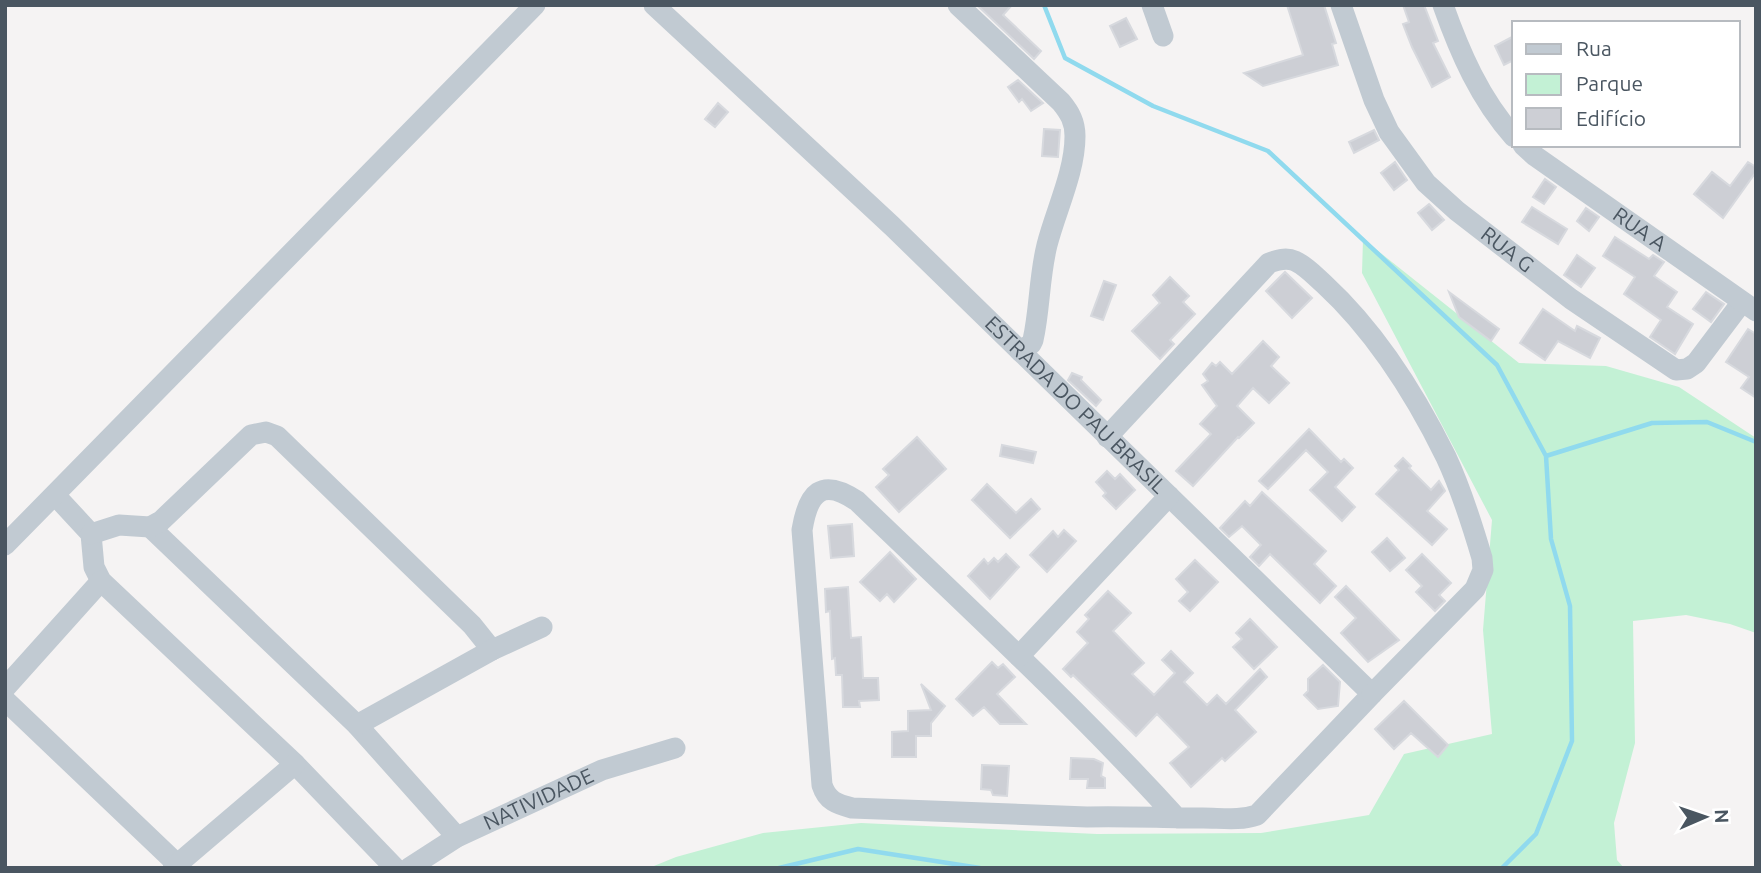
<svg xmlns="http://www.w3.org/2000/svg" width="1761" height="873" viewBox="0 0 1761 873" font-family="Ubuntu,sans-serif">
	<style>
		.green { fill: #c3f1d5 }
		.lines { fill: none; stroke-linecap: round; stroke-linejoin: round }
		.stream { stroke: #90daee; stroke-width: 4.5 }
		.building { fill: #cdcfd5; stroke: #d7d9de; stroke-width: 2 }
		.minor { stroke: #c1cad2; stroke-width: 21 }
		.labels { text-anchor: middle; stroke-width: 5; stroke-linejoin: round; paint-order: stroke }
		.street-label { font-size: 21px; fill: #4a5661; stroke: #fff }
	</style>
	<rect width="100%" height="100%" fill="#f5f3f3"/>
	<path class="green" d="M1363 239 1519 363 1606 366 1679 387 1756 438V633L1730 624 1686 615 1633 621 1635 743 1614 823 1617 860 1624 868H649L676 857 763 833 861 823 1097 834 1261 833 1369 815 1404 754 1492 734 1483 630 1492 520 1362 273Z"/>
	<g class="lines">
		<path class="stream" d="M1044 5 1065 58 1153 106 1268 151 1497 365 1546 456 1551 539 1570 606 1572 741 1536 834 1502 868
			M1546 456 1652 423 1707 422 1756 442
			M779 868 858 849 980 868"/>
	</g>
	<path class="building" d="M977 5H1012L1003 15 1041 51 1034 59Z
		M1287 5H1324L1336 43 1332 44 1338 65 1263 86 1244 73 1303 55Z
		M1403 5H1424L1438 41 1433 43 1450 77 1432 87 1412 47 1403 24 1409 22Z
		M1126 18 1137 39 1120 47 1110 26Z
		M1514 36V60L1504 65 1495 46Z
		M1018 80 1043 103 1031 111 1022 99 1019 102 1008 87Z
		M718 103 728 112 715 127 705 119Z
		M1044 129 1060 130 1058 157 1042 156Z
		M1374 130 1379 140 1354 153 1349 142Z
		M1395 162 1407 180 1394 190 1381 173Z
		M1748 162 1756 167V172L1723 218 1694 194 1712 172 1730 186Z
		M1545 179 1556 187 1544 204 1533 197Z
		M1429 204 1444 220 1432 230 1418 213Z
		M1532 207 1567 229 1558 244 1522 222Z
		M1586 208 1599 217 1589 231 1577 221Z
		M1615 237 1649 259 1653 255 1664 262 1654 276 1677 292 1667 307 1693 324 1675 354 1650 337 1661 320 1624 294 1635 277 1603 256Z
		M1577 255 1595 268 1581 287 1564 275Z
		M1285 272 1312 298 1292 318 1266 291Z
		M1170 277 1189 296 1183 302 1195 314 1170 340 1174 344 1160 359 1132 331 1160 303 1153 295Z
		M1104 281 1116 285 1103 320 1091 316Z
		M1449 292 1499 329 1491 341 1459 317Z
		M1706 292 1724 304 1711 322 1693 309Z
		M1543 309 1575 331 1577 326 1600 338 1590 358 1558 341 1545 360 1520 343Z
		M1748 329 1756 334V398L1741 388 1749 377 1726 362Z
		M1263 341 1279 357 1271 366 1289 383 1269 403 1253 388 1237 406 1254 423 1239 438 1238 437 1193 486 1176 471 1211 434 1200 424 1217 406 1202 385 1208 381 1203 374 1212 363 1216 366 1220 362 1232 374Z
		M1072 373 1082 377 1081 380 1101 400 1096 406 1068 380Z
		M1309 429 1341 462 1344 459 1353 468 1335 487 1355 507 1342 521 1310 490 1328 472 1306 450 1268 489 1259 481Z
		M917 437 946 469 899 512 876 487 889 475 883 469Z
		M1002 445 1036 452 1033 463 1000 456Z
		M1403 458 1411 466 1409 468 1431 490 1439 481 1445 491 1427 511 1447 529 1432 545 1376 494 1399 470 1395 466Z
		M1107 471 1115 479 1120 474 1135 490 1116 509 1103 496 1106 493 1096 482Z
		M987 484 1016 513 1031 499 1040 509 1010 538 972 500Z
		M1262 492 1326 551 1314 564 1336 586 1320 603 1270 554 1259 566 1250 557 1261 545 1242 526 1229 537 1220 528 1245 501 1250 506Z
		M852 524 854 556 831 558 828 526Z
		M1064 530 1076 541 1047 572 1030 555 1053 531 1058 537Z
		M1387 538 1405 558 1390 571 1372 552Z
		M890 552 916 579 894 602 887 594 880 601 860 582Z
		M1006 554 1019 567 990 599 968 576 984 559 988 564 994 558 998 562Z
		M1422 554 1451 583 1439 595 1445 601 1435 611 1416 592 1422 586 1406 570Z
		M1195 560 1218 582 1190 611 1179 601 1188 592 1176 579Z
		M1346 586 1399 640 1368 662 1341 633 1356 618 1335 597Z
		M848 587 851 638 861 637 863 678H878L879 700 859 701 860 707H843L842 675H836L835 658 832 659 830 611 826 612 825 589Z
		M1108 591 1131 613 1113 631 1144 663 1132 674 1154 695 1175 673 1162 660 1171 651 1193 673 1184 682 1207 705 1217 695 1226 704 1260 669 1267 677 1235 710 1256 732 1225 761 1222 758 1191 787 1170 763 1189 747 1157 714 1136 736 1073 675 1071 677 1063 669 1088 643 1077 632 1089 619 1085 615Z
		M1250 619 1277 647 1254 669 1233 647 1242 639 1236 633Z
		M992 662 998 668 1003 664 1015 677 997 694 1026 724H1000L984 707 973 716 956 699Z
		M1323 665 1340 682 1338 706 1318 709 1304 695 1308 691V679Z
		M921 684 945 706 931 723V736H916V757H892V732L908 731V711L931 710Z
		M1404 701 1448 745 1438 757 1411 733 1394 749 1375 729Z
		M1071 758 1094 759 1103 763 1101 776 1105 778V788H1087L1088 779H1070Z
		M982 765 1009 766 1007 796 993 795 991 790 981 789Z"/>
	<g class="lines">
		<g class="minor">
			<path id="s1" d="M654 5 892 226 1372 694 1257 815C1240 821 1221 818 1203 818 1164 818 1125 816 1087 817L852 808C837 804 827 801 822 785L802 530C808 493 821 477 857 501 965 605 1076 707 1177 818"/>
			<path d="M958 5 1061 102C1070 113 1075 122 1075 136 1075 172 1056 210 1047 245 1039 277 1040 309 1033 340L1031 344 1020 351"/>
			<path d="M1152 5 1163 36"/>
			<path id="s2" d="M1341 5 1374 100 1389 132 1426 183 1457 211 1571 299 1676 370 1687 369 1696 363 1742 302"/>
			<path d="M1443 5C1460 53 1480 99 1514 137"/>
			<path id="s3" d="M1523 145 1535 156 1756 311"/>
			<path d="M1107 437 1269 263C1277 260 1286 257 1295 261 1306 266 1315 276 1324 284 1376 332 1415 394 1446 457 1461 489 1472 524 1482 558L1483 570 1475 589 1372 694"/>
			<path d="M55 495 91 534 94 567 101 581 295 764 395 868"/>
			<path d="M150 527 357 725 457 837"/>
			<path d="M91 534 119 525 150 527 161 521 251 435 266 432 277 436 472 625 492 650"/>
			<path d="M5 545 535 5"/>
			<path d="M1019 656 1169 496"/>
			<path d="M5 688 101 581"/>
			<path d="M5 700 177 864"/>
			<path d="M357 725 492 650 542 627"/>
			<path d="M173 868 295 764"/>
			<path id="s4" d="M409 868 457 837 602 770 675 748"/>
		</g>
	</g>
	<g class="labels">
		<g class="street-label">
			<text dy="7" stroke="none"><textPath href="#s3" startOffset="144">RUA A</textPath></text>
			<text dy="7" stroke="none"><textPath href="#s2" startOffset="304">RUA G</textPath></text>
			<text dy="7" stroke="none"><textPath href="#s1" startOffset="581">ESTRADA DO PAU BRASIL</textPath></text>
			<text dy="7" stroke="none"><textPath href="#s4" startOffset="147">NATIVIDADE</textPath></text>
		</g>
	</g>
	<rect width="1761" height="873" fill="none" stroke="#4a5661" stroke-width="14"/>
	<rect x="1512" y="21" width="228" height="126" fill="#ffffff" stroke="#b7bbc0" stroke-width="2"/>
	<rect x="1526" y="44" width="35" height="10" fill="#c1cad2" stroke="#b7bbc0" stroke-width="2"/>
	<text x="1576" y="56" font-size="21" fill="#4a5661">Rua</text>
	<rect x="1526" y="74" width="35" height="21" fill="#c3f1d5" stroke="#b7bbc0" stroke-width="2"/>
	<text x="1576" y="91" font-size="21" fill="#4a5661">Parque</text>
	<rect x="1526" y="108" width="35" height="21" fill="#cdcfd5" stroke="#b7bbc0" stroke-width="2"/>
	<text x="1576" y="126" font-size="21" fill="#4a5661">Edifício</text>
	<g transform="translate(1705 817) rotate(88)" stroke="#ffffff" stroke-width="5" paint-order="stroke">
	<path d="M0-5L12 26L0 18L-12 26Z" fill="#4a5661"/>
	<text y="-10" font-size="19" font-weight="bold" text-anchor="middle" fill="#4a5661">N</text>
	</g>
</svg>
